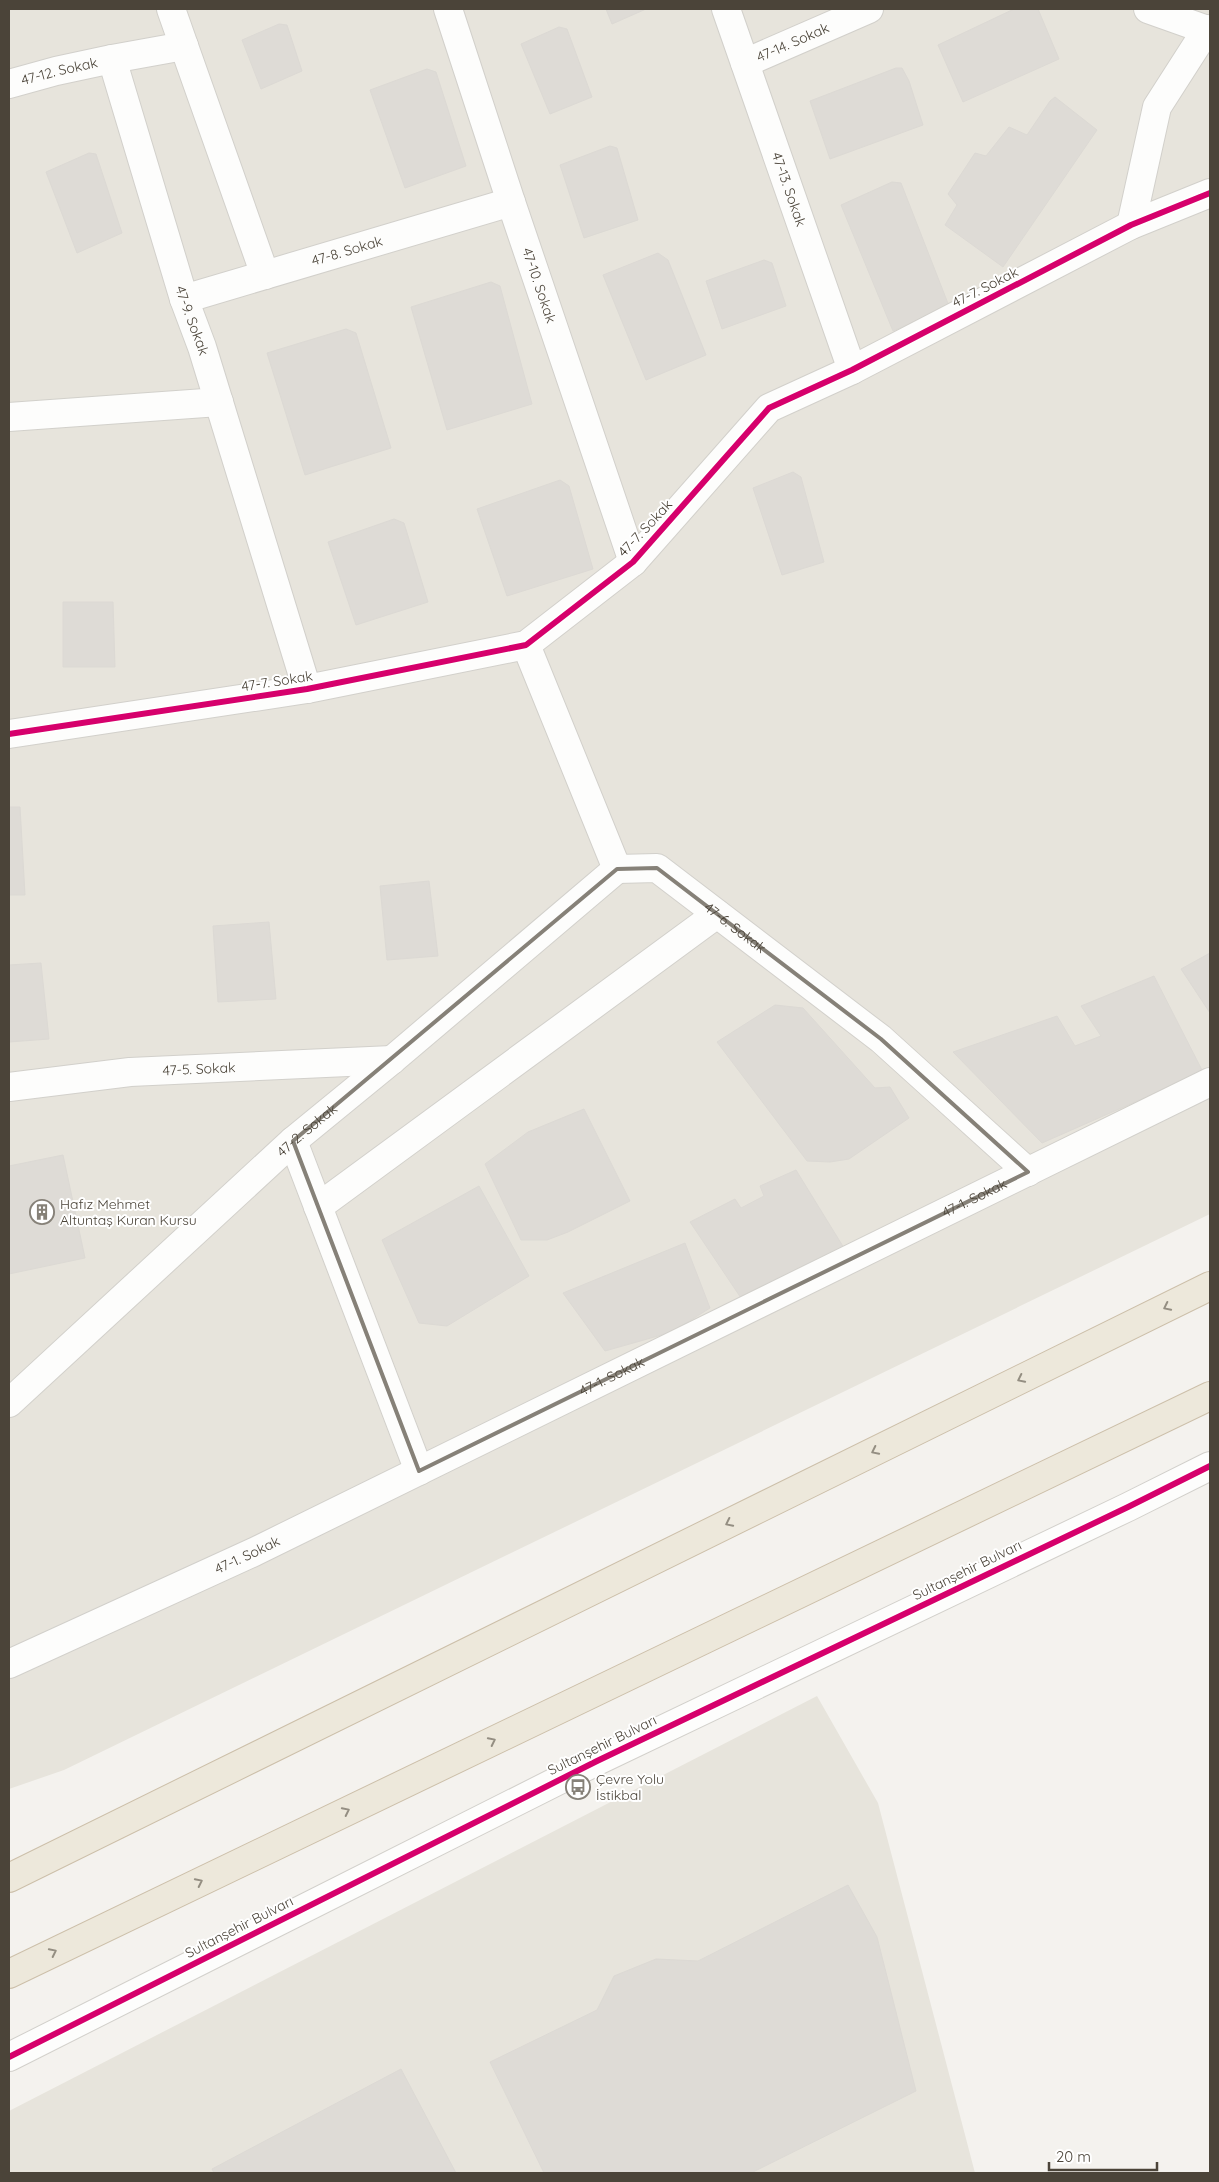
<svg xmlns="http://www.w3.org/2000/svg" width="1219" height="2182" viewBox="0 0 1219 2182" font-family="Quicksand,sans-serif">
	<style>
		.residential { fill: #e7e4dc }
		.building { fill: #dedbd6; stroke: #dcd9d4 }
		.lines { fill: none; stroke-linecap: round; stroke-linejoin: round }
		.minor-casing { stroke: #d2d0cb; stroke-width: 30 }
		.highway-casing { stroke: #ccbfa9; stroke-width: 30 }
		.minor { stroke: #fdfdfc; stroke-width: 28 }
		.highway { stroke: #ede8db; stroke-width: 28 }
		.cycleway-casing { stroke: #fff; stroke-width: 9 }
		.cycleway { stroke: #d6006c; stroke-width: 6 }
		.oneway { stroke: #948e82 }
		.marked { fill: none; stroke: #868178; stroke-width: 4; stroke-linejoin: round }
		.labels { text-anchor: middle; stroke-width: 4; stroke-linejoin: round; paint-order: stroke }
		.street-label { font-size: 14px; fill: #4b4439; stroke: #fff }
		.poi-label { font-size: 14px; fill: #4b4439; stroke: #fff; text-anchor: start }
	</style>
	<rect width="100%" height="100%" fill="#f4f2ee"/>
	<path class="residential" d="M9 9H1210V1214L64 1770 9 1789Z
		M817 1696 878 1803 975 2173H9V2111Z"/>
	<path class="building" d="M606 9H646L612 24Z
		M1014 9H1038L1059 59 963 102 938 45Z
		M279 24 287 25 302 71 261 89 242 40Z
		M559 27 567 29 592 97 550 114 521 44Z
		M896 68H902L909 81 923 125 830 159 810 101Z
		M427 69 436 72 466 166 405 188 370 90Z
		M1055 97 1097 130 1003 267 945 225 957 205 948 194 975 153 986 156 1009 127 1027 135 1050 101Z
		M610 146 617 148 638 220 584 238 560 165Z
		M89 153 96 154 122 233 77 253 46 172Z
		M892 182 901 183 949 306 893 331 841 205Z
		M658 253 668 260 706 355 646 380 603 275Z
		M764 260 772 263 786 306 722 329 706 281Z
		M491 282 500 286 532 404 447 430 411 307Z
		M346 329 356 333 391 448 305 475 267 353Z
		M793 472 801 477 824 562 782 575 753 488Z
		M560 480 569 486 593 569 507 596 477 509Z
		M394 519 404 523 428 602 356 625 328 542Z
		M63 602H113L115 667H63Z
		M9 807H20L25 895H9Z
		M429 881 438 956 387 960 380 886Z
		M269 922 276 999 218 1002 213 926Z
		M1210 953V1013L1181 969Z
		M41 963 49 1039 9 1042V965Z
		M1154 976 1203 1072 1042 1143 953 1052 1057 1016 1075 1046 1101 1036 1081 1006Z
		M775 1005 803 1008 875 1088 890 1087 909 1118 849 1159 830 1162 807 1161 717 1042Z
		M584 1109 630 1201 568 1232 547 1240H521L485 1164 528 1132Z
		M63 1155 85 1258 9 1274V1166Z
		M796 1170 844 1248 741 1298 690 1222 735 1199 741 1208 764 1196 760 1186Z
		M479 1186 529 1276 447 1326 419 1323 382 1240Z
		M685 1243 710 1308 672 1332 605 1351 563 1293Z
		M848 1885 877 1937 916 2091 751 2173H544L490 2062 597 2010 614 1976 656 1959 698 1961Z
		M401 2069 456 2173H214L212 2169Z"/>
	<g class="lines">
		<defs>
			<g id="minor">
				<path id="s1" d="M171 9 184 46 112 59 184 299 202 347 307 689"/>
				<path id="s2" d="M448 9 511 202 633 562"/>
				<path id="s3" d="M726 9 852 370"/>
				<path d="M1148 9 1210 31"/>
				<path d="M184 46 265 275"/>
				<path id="s4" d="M745 63 869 9"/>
				<path id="s5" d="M9 84 56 71 112 59"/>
				<path d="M1131 225 1157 107 1207 29"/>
				<path id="s6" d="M184 299 511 202"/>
				<path d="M9 417 219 402"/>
				<path id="s7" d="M526 645 617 869 657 868 881 1039 1028 1172"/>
				<path d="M9 734 307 689 526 645 633 562 769 408 852 370 1131 225 1210 193"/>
				<path id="s8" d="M9 1087 130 1072 392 1060"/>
				<path d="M293 1141 419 1471"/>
				<path d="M318 1207 717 914"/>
				<path id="s9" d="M9 1403 293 1141 392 1060 617 869"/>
				<path id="s10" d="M9 1664 254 1552 1210 1082"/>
				<path d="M9 2057 597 1761 1128 1507 1210 1466"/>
			</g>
			<path id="highway" d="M9 1878 1210 1286
				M9 1974 1210 1396"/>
		</defs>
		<use href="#minor" class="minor-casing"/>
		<use href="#highway" class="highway-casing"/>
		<use href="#minor" class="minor"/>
		<use href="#highway" class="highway"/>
		<defs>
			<path id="cycleway" d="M9 734 307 689 526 645 633 562 769 408 852 370 1131 225 1210 193
				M9 2057 597 1761 1128 1507 1210 1466"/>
		</defs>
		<use href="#cycleway" class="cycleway-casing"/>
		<use href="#cycleway" class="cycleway"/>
	</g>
	<defs><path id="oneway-chevron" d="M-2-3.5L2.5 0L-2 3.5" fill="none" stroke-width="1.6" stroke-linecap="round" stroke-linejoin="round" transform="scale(1.25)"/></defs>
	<g class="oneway">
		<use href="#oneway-chevron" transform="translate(1167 1307) rotate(154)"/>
		<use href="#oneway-chevron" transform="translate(1021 1379) rotate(154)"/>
		<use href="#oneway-chevron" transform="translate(875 1451) rotate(154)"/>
		<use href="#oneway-chevron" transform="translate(729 1523) rotate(154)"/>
		<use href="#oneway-chevron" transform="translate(492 1741) rotate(-26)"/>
		<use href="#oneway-chevron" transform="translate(346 1811) rotate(-26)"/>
		<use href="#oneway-chevron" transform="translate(199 1882) rotate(-26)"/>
		<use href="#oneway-chevron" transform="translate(53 1952) rotate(-26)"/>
	</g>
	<path class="marked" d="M657 868 881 1039 1028 1172 419 1471 293 1141 617 869Z"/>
	<defs>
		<symbol id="building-ring" viewBox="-11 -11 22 22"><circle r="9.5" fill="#fff" stroke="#868178" stroke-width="1.5"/><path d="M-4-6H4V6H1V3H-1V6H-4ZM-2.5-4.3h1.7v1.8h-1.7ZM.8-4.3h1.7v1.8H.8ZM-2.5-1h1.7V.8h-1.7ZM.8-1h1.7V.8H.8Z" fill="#868178"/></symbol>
		<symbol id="bus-ring" viewBox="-11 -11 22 22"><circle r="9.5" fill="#fff" stroke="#868178" stroke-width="1.5"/><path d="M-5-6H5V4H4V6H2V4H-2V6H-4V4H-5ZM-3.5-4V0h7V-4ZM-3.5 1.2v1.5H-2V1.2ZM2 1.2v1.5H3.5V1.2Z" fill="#868178"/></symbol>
	</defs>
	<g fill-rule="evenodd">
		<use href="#building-ring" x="28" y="1198" width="28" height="28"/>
		<use href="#bus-ring" x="564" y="1773" width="28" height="28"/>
	</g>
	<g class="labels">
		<g class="street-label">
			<text dy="5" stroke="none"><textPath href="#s4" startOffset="52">47-14. Sokak</textPath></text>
			<text dy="5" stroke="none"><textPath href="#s5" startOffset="52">47-12. Sokak</textPath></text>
			<text dy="5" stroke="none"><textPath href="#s3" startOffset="191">47-13. Sokak</textPath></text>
			<text dy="5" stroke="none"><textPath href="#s6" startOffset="170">47-8. Sokak</textPath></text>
			<text dy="5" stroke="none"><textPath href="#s2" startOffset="291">47-10. Sokak</textPath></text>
			<text transform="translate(985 287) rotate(-27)" y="5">47-7. Sokak</text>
			<text dy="5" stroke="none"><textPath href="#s1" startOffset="386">47-9. Sokak</textPath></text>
			<text transform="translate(645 528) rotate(-47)" y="5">47-7. Sokak</text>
			<text transform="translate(277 681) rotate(-9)" y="5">47-7. Sokak</text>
			<text dy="5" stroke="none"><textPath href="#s7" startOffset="380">47-6. Sokak</textPath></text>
			<text dy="5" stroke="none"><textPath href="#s8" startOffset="191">47-5. Sokak</textPath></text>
			<text dy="5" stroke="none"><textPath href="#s9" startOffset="404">47-2. Sokak</textPath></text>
			<text dy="5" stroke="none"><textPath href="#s10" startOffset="1072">47-1. Sokak</textPath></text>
			<text dy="5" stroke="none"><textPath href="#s10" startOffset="668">47-1. Sokak</textPath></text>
			<text dy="5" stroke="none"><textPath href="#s10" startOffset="262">47-1. Sokak</textPath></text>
			<text transform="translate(967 1570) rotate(-26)" y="5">Sultanşehir Bulvarı</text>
			<text transform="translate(602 1745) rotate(-26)" y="5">Sultanşehir Bulvarı</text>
			<text transform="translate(239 1927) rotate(-27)" y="5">Sultanşehir Bulvarı</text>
		</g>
		<g class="poi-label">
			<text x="60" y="1209">Hafız Mehmet<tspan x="60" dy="16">Altuntaş Kuran Kursu</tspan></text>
			<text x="596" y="1784">Çevre Yolu<tspan x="596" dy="16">İstikbal</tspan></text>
		</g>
	</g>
	<rect width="1219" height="2182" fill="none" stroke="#4b4439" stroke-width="20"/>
	<path d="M1049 2162v8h108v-8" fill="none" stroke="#4b4439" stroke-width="2.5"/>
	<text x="1056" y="2162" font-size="15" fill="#4b4439" stroke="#ffffff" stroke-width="4" paint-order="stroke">20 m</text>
</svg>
